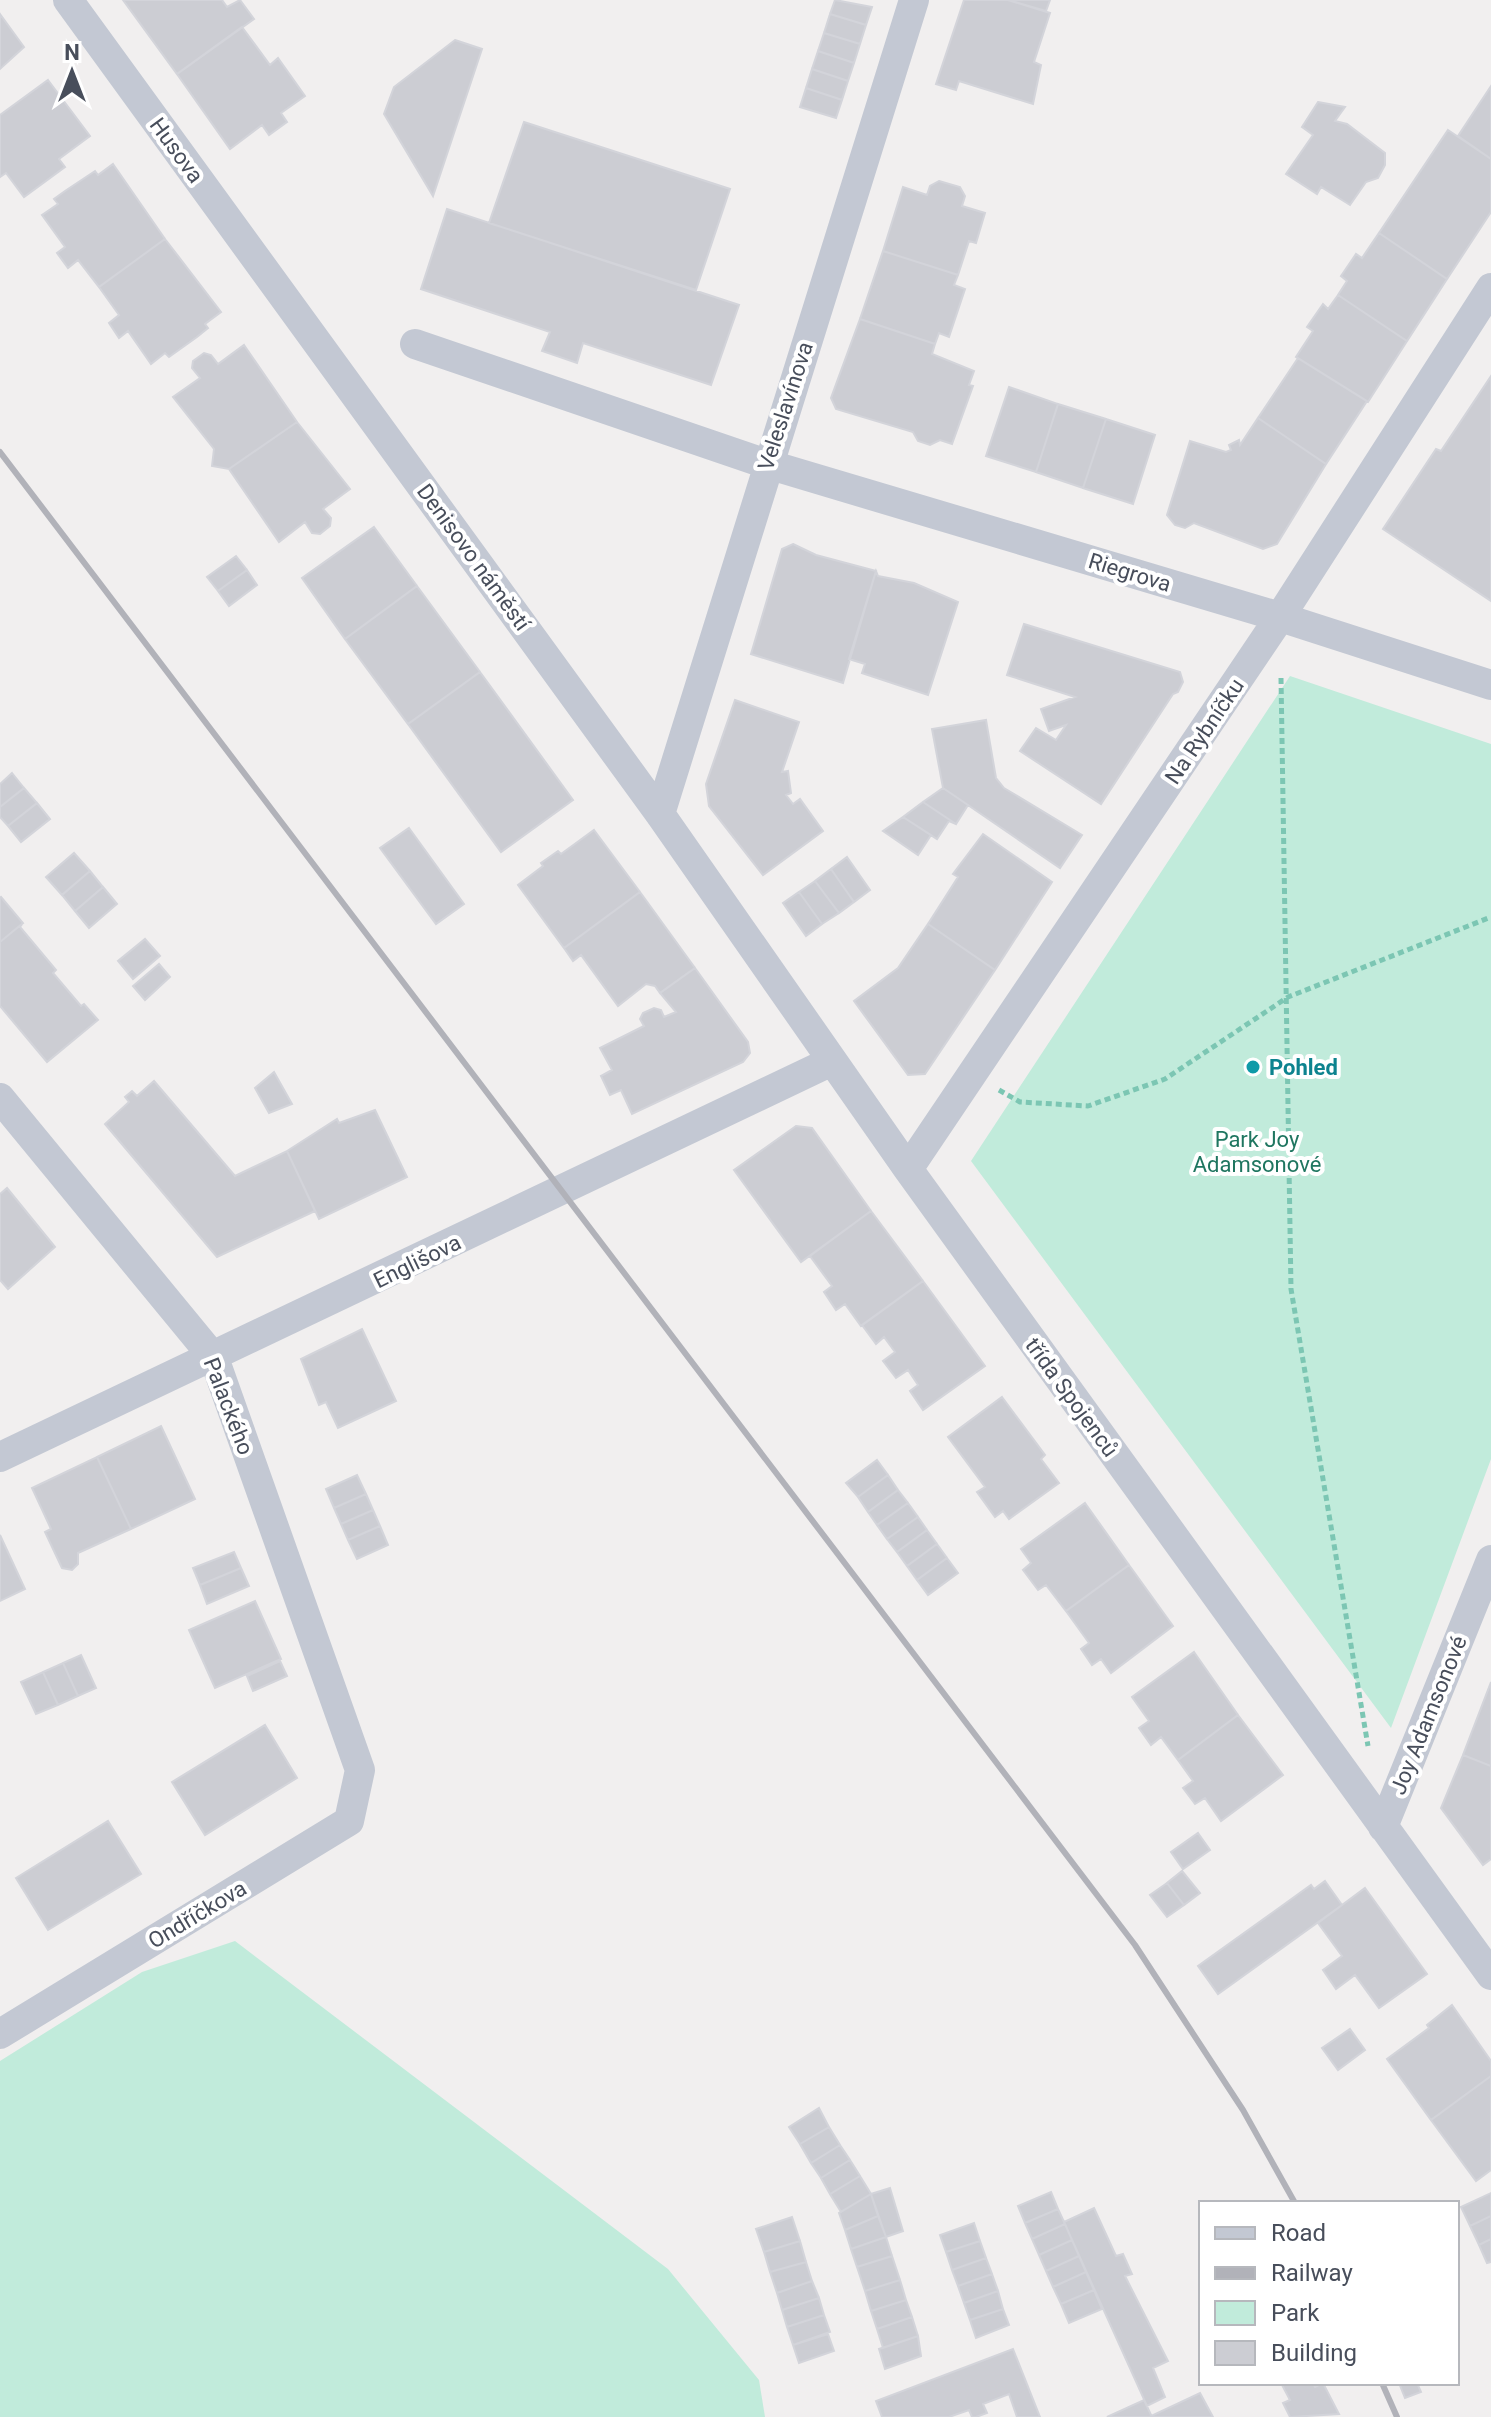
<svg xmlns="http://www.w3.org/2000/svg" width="1491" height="2417" viewBox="0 0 1491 2417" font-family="Roboto,sans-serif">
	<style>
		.green { fill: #c1ebdb }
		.building { fill: #cccdd3; stroke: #d3d4da; stroke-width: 2 }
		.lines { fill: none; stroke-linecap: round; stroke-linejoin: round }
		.path { stroke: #7cc6b3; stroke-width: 5; stroke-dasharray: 6 4; stroke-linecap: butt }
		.street { stroke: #c3c8d3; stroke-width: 30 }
		.rail { stroke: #b1b2b9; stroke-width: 6 }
		.culture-dot { fill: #0f9aa8; stroke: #fff; stroke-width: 3 }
		.labels { text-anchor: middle; stroke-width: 8; stroke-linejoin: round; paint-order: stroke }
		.street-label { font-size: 22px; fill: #484e5b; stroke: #fff }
		.culture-label { font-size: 22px; font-weight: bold; fill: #0d838f; stroke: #fff; text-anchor: start }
		.park-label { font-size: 22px; fill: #1f7660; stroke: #fff }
	</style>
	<rect width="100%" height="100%" fill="#f1efef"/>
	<path class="green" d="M1290 676 1491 744V1459L1391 1728 971 1161Z
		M235 1941 668 2269 759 2380 765 2417H0V2061L142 1972Z"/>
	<path class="building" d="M123 0H222L227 7 240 0 254 19 177 74Z
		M835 0 872 7 866 25 830 14Z
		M964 0H1008L1050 13 1034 62 1041 65 1033 104 959 81 956 90 936 84Z
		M1008 0H1050L1046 11Z
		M0 14 24 47 0 69Z
		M830 14 866 25 860 44 824 33Z
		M242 27 270 65 278 58 305 96 281 113 287 122 269 135 262 125 230 149 177 74Z
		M824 33 860 44 854 63 818 51Z
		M455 40 482 49 433 196 384 114 394 87Z
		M818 51 854 63 848 81 812 69Z
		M812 69 848 81 842 100 806 88Z
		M48 80 90 136 59 159 65 167 24 197 6 173 0 177V115Z
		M1491 86V159L1458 136Z
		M806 88 842 100 836 118 800 107Z
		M1318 102 1345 107 1335 121 1347 124 1385 153V165L1378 178 1366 182 1350 205 1321 187 1317 194 1286 174 1313 135 1302 127Z
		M524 122 730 189 696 290 489 223Z
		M1448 130 1491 159V212L1447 279 1379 233Z
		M113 164 165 239 99 287 78 260 68 268 57 253 65 247 42 215 58 204 54 199 65 191 95 171 98 175Z
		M939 181 960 187 965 196 962 206 985 213 976 243 969 241 958 275 883 251 903 187 927 195 930 186Z
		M447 209 739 305 711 385 583 343 577 363 542 351 550 332 421 289Z
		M1379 233 1447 279 1407 341 1338 295 1347 281 1341 276 1356 254 1362 258Z
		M165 239 221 312 205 324 208 328 197 337 169 357 165 353 151 364 128 331 119 338 109 323 119 315 99 287Z
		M883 251 958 275 954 285 965 289 949 337 939 333 935 344 860 319Z
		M1338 295 1407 341 1368 402 1296 357 1313 331 1307 327 1323 304 1328 309Z
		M860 319 935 344 932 354 974 371 969 385 973 386 952 444 940 440 930 445 918 441 913 432 836 409 831 398Z
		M244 345 297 422 229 469 212 466 214 449 173 397 200 378 192 368 193 361 204 353 211 355 218 364Z
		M1298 358 1367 401 1326 464 1258 418Z
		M1491 376V601L1383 529 1436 449 1441 451Z
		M1009 387 1058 404 1036 472 986 456Z
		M1058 404 1106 419 1083 488 1036 472Z
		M1258 418 1326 464 1277 544 1263 549 1194 523 1185 528 1175 525 1167 515 1190 441 1226 452 1231 450 1229 445 1239 440 1240 445Z
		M1106 419 1155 435 1133 504 1083 488Z
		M297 422 350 489 323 509 331 518 330 526 320 534 312 533 305 522 279 542 229 469Z
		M374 527 417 586 345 639 302 578Z
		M793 544 816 555 876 571 843 683 751 654 782 549Z
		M236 556 247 570 218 591 207 577Z
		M247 570 257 585 229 606 218 591Z
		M876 571 878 576 914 583 958 602 928 695 862 673 865 664 849 659Z
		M417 586 480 672 408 724 345 639Z
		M1024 624 1180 672 1183 682 1178 692 1173 694 1101 804 1020 751 1036 728 1056 740 1066 725 1049 731 1041 709 1075 697 1007 675Z
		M480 672 573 800 501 852 408 724Z
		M735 700 799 722 782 772 788 771 791 793 786 795 793 804 800 799 823 831 763 875 709 806 706 784Z
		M986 720 996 778 1004 788 1082 835 1060 868 943 788 932 729Z
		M12 773 24 788 0 807V784Z
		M24 788 37 803 8 826 0 817V807Z
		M943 788 968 805 956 824 923 802Z
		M923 802 956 824 949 821 937 839 903 817Z
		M37 803 50 819 21 842 8 826Z
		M903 817 931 835 918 855 883 831Z
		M409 828 464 904 436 924 380 848Z
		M594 830 640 892 564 948 518 885 543 866 541 863 558 851 561 854Z
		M983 834 1052 882 995 970 928 924 958 877 953 874Z
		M74 853 90 871 62 895 46 877Z
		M847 857 870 890 854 902 831 869Z
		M831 869 854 902 839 913 815 881Z
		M90 871 103 887 75 911 62 895Z
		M815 881 839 913 822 924 799 892Z
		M103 887 117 904 89 928 75 911Z
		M640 892 695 968 660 993 655 986 646 984 618 1006 581 955 573 961 564 948Z
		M799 892 822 924 806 936 783 903Z
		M1 897 23 923 0 942V898Z
		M23 923 20 927 56 970 53 973 81 1006 84 1004 98 1020 47 1062 0 1006V942Z
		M928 924 995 970 925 1074 908 1075 854 1001 898 968Z
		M145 939 160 956 133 979 118 961Z
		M159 964 170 977 145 1000 133 986Z
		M695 968 748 1042 750 1053 743 1062 632 1114 621 1090 610 1095 601 1076 612 1070 600 1048 644 1026 640 1019 643 1013 654 1008 661 1010 664 1017 676 1012 660 993Z
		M274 1072 292 1104 269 1113 255 1088Z
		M154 1081 235 1176 287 1151 315 1211 217 1257 105 1124 129 1102 125 1097 132 1091 137 1096Z
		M375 1110 407 1177 319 1219 287 1151 337 1119 339 1123Z
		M796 1126 812 1128 871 1211 801 1262 734 1170Z
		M7 1188 55 1247 8 1289 0 1280V1194Z
		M871 1211 923 1281 861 1326 845 1304 836 1310 824 1292 832 1286 810 1256Z
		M923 1281 985 1366 923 1410 910 1391 918 1385 908 1370 896 1378 883 1361 895 1352 884 1337 876 1344 862 1325Z
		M362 1329 396 1401 338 1428 326 1402 319 1405 301 1359Z
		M1002 1397 1045 1455 1041 1459 1059 1483 1009 1519 1003 1511 995 1517 977 1492 985 1487 948 1437Z
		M161 1426 195 1499 131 1529 97 1457Z
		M97 1457 131 1529 78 1553V1564L72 1570 62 1568 45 1532 51 1529 32 1488Z
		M877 1460 888 1475 858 1497 846 1483Z
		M357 1475 366 1494 334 1508 326 1489Z
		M888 1475 898 1490 868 1512 858 1497Z
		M898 1490 908 1503 877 1525 868 1512Z
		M366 1494 373 1510 341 1524 334 1508Z
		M908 1503 918 1517 887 1539 877 1525Z
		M1085 1503 1129 1565 1066 1611 1046 1585 1038 1590 1023 1570 1031 1563 1021 1549Z
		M373 1510 380 1526 348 1540 341 1524Z
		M918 1517 927 1530 897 1552 887 1539Z
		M380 1526 388 1545 357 1559 348 1540Z
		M927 1530 937 1544 907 1566 897 1552Z
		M0 1535 25 1589 0 1601Z
		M937 1544 947 1558 917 1580 907 1566Z
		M234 1552 241 1568 200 1585 193 1568Z
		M947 1558 958 1573 928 1595 917 1580Z
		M1129 1565 1173 1626 1111 1673 1101 1659 1092 1665 1081 1649 1089 1643 1066 1611Z
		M241 1568 249 1586 207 1604 200 1585Z
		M255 1601 281 1659 215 1688 189 1630Z
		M1194 1652 1238 1715 1178 1760 1161 1737 1151 1745 1139 1728 1149 1721 1132 1697Z
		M81 1655 96 1688 78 1696 63 1663Z
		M280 1661 287 1676 253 1691 247 1676Z
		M63 1663 78 1696 58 1705 43 1672Z
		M43 1672 58 1705 36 1714 21 1682Z
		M1491 1682V1766L1463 1755Z
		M1238 1715 1283 1775 1221 1821 1205 1798 1195 1804 1183 1788 1193 1781 1178 1760Z
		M265 1725 297 1778 205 1835 172 1782Z
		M1463 1755 1491 1766V1859L1483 1865 1441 1808Z
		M108 1821 141 1874 48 1930 16 1878Z
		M1198 1833 1210 1850 1183 1869 1171 1852Z
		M1182 1871 1200 1893 1184 1905 1167 1883Z
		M1325 1881 1342 1905 1218 1994 1198 1966 1311 1885 1314 1889Z
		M1167 1883 1184 1905 1167 1917 1150 1895Z
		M1365 1888 1427 1974 1379 2008 1355 1975 1336 1989 1323 1970 1342 1956 1318 1923Z
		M1452 2005 1491 2061V2076L1431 2120 1387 2059 1429 2028 1427 2025Z
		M1350 2029 1365 2050 1338 2070 1322 2048Z
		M1491 2076V2170L1476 2181 1431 2120Z
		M819 2108 829 2127 800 2144 789 2127Z
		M829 2127 840 2145 811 2163 800 2144Z
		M840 2145 850 2160 821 2178 811 2163Z
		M850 2160 860 2176 830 2194 821 2178Z
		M860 2176 871 2194 841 2212 830 2194Z
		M890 2188 903 2231 886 2237 871 2194Z
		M1051 2192 1058 2209 1025 2223 1018 2206Z
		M1491 2193V2216L1470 2226 1461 2207Z
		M871 2194 878 2216 845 2230 839 2213Z
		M1094 2208 1116 2256 1123 2254 1132 2274 1125 2276 1168 2361 1153 2368 1165 2397 1147 2406 1064 2222Z
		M1058 2209 1065 2224 1032 2239 1025 2223Z
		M878 2216 886 2237 851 2249 845 2230Z
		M1491 2216V2239L1479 2245 1470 2226Z
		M792 2217 800 2241 764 2252 756 2229Z
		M974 2223 980 2241 946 2252 940 2235Z
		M1065 2224 1072 2240 1039 2255 1032 2239Z
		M886 2237 892 2256 857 2267 851 2249Z
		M1491 2239V2262L1487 2263 1479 2245Z
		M1072 2240 1079 2256 1046 2271 1039 2255Z
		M800 2241 806 2262 770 2272 764 2252Z
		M980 2241 986 2258 952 2270 946 2252Z
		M892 2256 900 2280 865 2291 857 2267Z
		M1079 2256 1086 2272 1053 2287 1046 2271Z
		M986 2258 992 2274 958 2286 952 2270Z
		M806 2262 812 2281 777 2293 770 2272Z
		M1086 2272 1094 2290 1061 2304 1053 2287Z
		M992 2274 998 2291 964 2303 958 2286Z
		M900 2280 906 2300 871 2311 865 2291Z
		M812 2281 819 2298 782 2310 777 2293Z
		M1094 2290 1102 2309 1069 2323 1061 2304Z
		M998 2291 1003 2309 970 2320 964 2303Z
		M819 2298 824 2315 787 2327 782 2310Z
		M906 2300 912 2317 877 2329 871 2311Z
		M1003 2309 1009 2325 976 2338 970 2320Z
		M824 2315 830 2332 793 2345 787 2327Z
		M912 2317 918 2336 883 2348 877 2329Z
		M828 2334 834 2351 799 2363 793 2345Z
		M918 2336 921 2356 885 2369 879 2349Z
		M1013 2349 1040 2417H1017L1009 2394 983 2404 987 2413 976 2417H972L969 2410 949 2417H882L876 2401Z
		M1281 2383H1313L1315 2387 1323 2383 1339 2414 1290 2417 1283 2403 1290 2400Z
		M1399 2383H1417L1421 2392 1405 2398Z
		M1200 2393 1213 2417H1152L1151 2416Z
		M1144 2400 1152 2417H1107Z"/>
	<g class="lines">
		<path class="path" d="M1281 678 1291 1289 1368 1746
			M999 1090 1020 1102 1088 1106 1165 1079 1288 997 1491 917"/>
		<path class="street" d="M68 0 660 814 908 1169 1491 1975
			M415 344 767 464 1280 617 1491 685
			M660 814 914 0
			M0 1098 214 1358 360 1770 349 1821 0 2034
			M908 1169 1280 617 1491 288
			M0 1457 832 1061
			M1383 1827 1491 1560"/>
		<path class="rail" d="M0 452 1135 1945 1243 2110 1295 2203
			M1382 2383 1397 2417"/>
	</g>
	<circle class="culture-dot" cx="1253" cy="1067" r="8"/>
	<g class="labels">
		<g class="street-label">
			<text transform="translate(177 150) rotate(54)" y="8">Husova</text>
			<text transform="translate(785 406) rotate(-72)" y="8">Veleslavínova</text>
			<text transform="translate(474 557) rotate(54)" y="8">Denisovo náměstí</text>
			<text transform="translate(1130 572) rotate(17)" y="8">Riegrova</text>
			<text transform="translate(1204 731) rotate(-56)" y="8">Na Rybníčku</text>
			<text transform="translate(417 1261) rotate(-26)" y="8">Englišova</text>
			<text transform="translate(1072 1397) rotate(54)" y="8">třída Spojenců</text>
			<text transform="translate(229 1406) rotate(69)" y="8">Palackého</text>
			<text transform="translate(1428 1715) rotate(-68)" y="8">Joy Adamsonové</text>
			<text transform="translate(197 1914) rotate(-31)" y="8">Ondříčkova</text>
		</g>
		<g class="culture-label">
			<text x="1269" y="1075">Pohled</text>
		</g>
		<g class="park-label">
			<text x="1257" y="1147">Park Joy<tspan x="1257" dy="25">Adamsonové</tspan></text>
		</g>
	</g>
	<rect x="1199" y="2201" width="260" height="184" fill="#ffffff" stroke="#b6b8bd" stroke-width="2"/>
	<rect x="1215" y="2227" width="40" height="12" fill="#c3c8d3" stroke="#b6b8bd" stroke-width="2"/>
	<text x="1271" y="2241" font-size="24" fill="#484e5b">Road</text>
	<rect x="1215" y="2267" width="40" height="12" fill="#b1b2b9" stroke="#b6b8bd" stroke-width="2"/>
	<text x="1271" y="2281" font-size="24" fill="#484e5b">Railway</text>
	<rect x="1215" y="2301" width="40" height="24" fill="#c1ebdb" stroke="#b6b8bd" stroke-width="2"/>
	<text x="1271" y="2321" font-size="24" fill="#484e5b">Park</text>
	<rect x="1215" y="2341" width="40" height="24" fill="#cccdd3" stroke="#b6b8bd" stroke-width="2"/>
	<text x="1271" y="2361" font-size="24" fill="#484e5b">Building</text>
	<g transform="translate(72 72)" stroke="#ffffff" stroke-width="6" paint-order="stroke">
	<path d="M0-6L14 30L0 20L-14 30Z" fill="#484e5b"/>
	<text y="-12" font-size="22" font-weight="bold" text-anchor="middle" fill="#484e5b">N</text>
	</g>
</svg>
